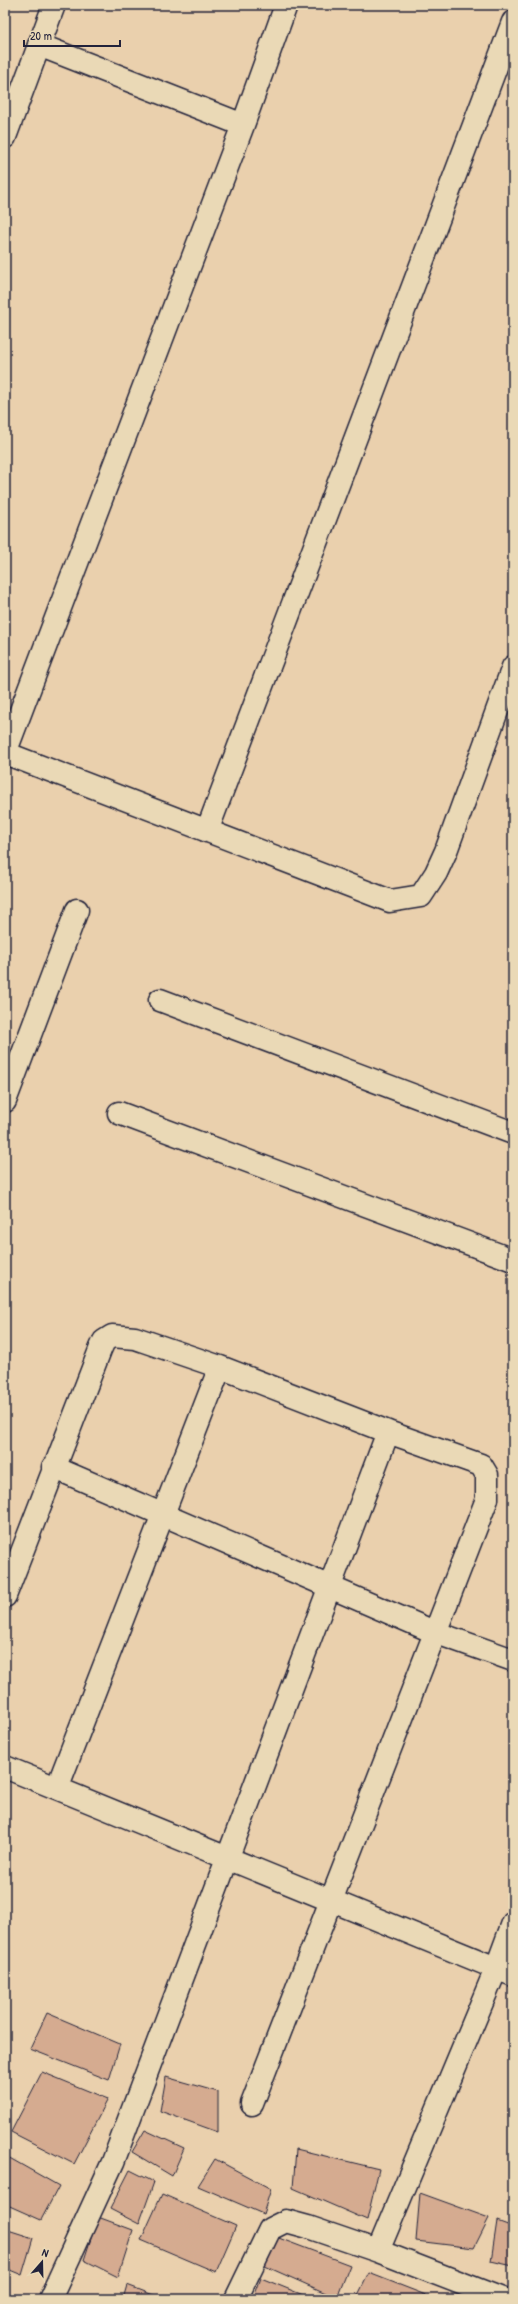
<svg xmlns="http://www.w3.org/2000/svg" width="518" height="2304" viewBox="0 0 518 2304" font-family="'Patrick Hand',sans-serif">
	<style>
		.building { fill: #d5ab90; stroke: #22223b }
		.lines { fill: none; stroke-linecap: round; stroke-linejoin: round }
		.minor-casing { stroke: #22223b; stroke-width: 25 }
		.tertiary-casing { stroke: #22223b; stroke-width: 25 }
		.minor { stroke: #ead9b6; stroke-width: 22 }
		.tertiary { stroke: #ead9b6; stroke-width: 22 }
	</style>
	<rect width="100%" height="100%" fill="#ead0ad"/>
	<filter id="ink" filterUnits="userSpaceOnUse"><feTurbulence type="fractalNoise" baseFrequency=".025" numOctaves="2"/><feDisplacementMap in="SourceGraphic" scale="8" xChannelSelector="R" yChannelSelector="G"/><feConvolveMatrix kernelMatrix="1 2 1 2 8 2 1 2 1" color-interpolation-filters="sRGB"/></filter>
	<g filter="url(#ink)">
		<path class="building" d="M47 2013 120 2044 109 2080 30 2049Z
			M42 2072 108 2099 74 2164 11 2132Z
			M166 2077 218 2092V2132L160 2111Z
			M145 2130 184 2148 172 2176 132 2152Z
			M296 2149 379 2169 367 2220 293 2188Z
			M6 2156 59 2186 41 2220 5 2204Z
			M215 2159 271 2189 263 2214 198 2186Z
			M130 2170 154 2182 139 2224 110 2209Z
			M420 2193 489 2218 474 2248 416 2241Z
			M162 2194 236 2226 216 2272 141 2240Z
			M98 2217 133 2230 118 2277 84 2260Z
			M497 2221 513 2227V2266L491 2261Z
			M5 2229 33 2238 22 2275 5 2268Z
			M276 2237 350 2265 337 2298 265 2266Z
			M369 2273 436 2299H356Z
			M261 2278 313 2299H260L254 2297Z
			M127 2285 164 2299H123Z"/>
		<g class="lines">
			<defs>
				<path id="minor" d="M243 125 286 5
					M5 753 243 125 39 45
					M5 753 390 901 421 896 436 873 446 851 513 667
					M207 831 513 22
					M160 1000 513 1133
					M5 1101 77 910
					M119 1113 513 1260
					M53 1467 434 1632 513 1660
					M5 1596 100 1350 104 1341 112 1336 135 1338 220 1367 388 1432 113 2162 50 2299
					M5 1767 513 1975
					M57 1788 220 1367
					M252 2104 487 1499V1475L481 1465 388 1432
					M378 2251 496 1969 513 1923
					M236 2299 270 2229 286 2221 308 2227 378 2251 502 2299"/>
				<path id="tertiary" d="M5 137 54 5"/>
			</defs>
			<use href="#minor" class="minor-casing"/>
			<use href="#tertiary" class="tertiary-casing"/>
			<use href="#minor" class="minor"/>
			<use href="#tertiary" class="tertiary"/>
		</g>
	</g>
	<rect width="518" height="2304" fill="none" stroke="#ead9b6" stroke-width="20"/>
	<rect x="10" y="10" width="498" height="2284" fill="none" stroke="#22223b" stroke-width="1.5" filter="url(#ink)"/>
	<g transform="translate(42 2262) rotate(20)" stroke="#ead9b6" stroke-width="3" paint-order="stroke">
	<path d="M0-3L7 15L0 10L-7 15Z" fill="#22223b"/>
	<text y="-6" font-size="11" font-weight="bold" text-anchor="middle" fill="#22223b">N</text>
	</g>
	<path d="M24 40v6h96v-6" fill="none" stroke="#22223b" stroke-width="2"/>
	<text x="30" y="40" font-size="12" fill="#22223b" stroke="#ead9b6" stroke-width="3" paint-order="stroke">20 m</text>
</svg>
